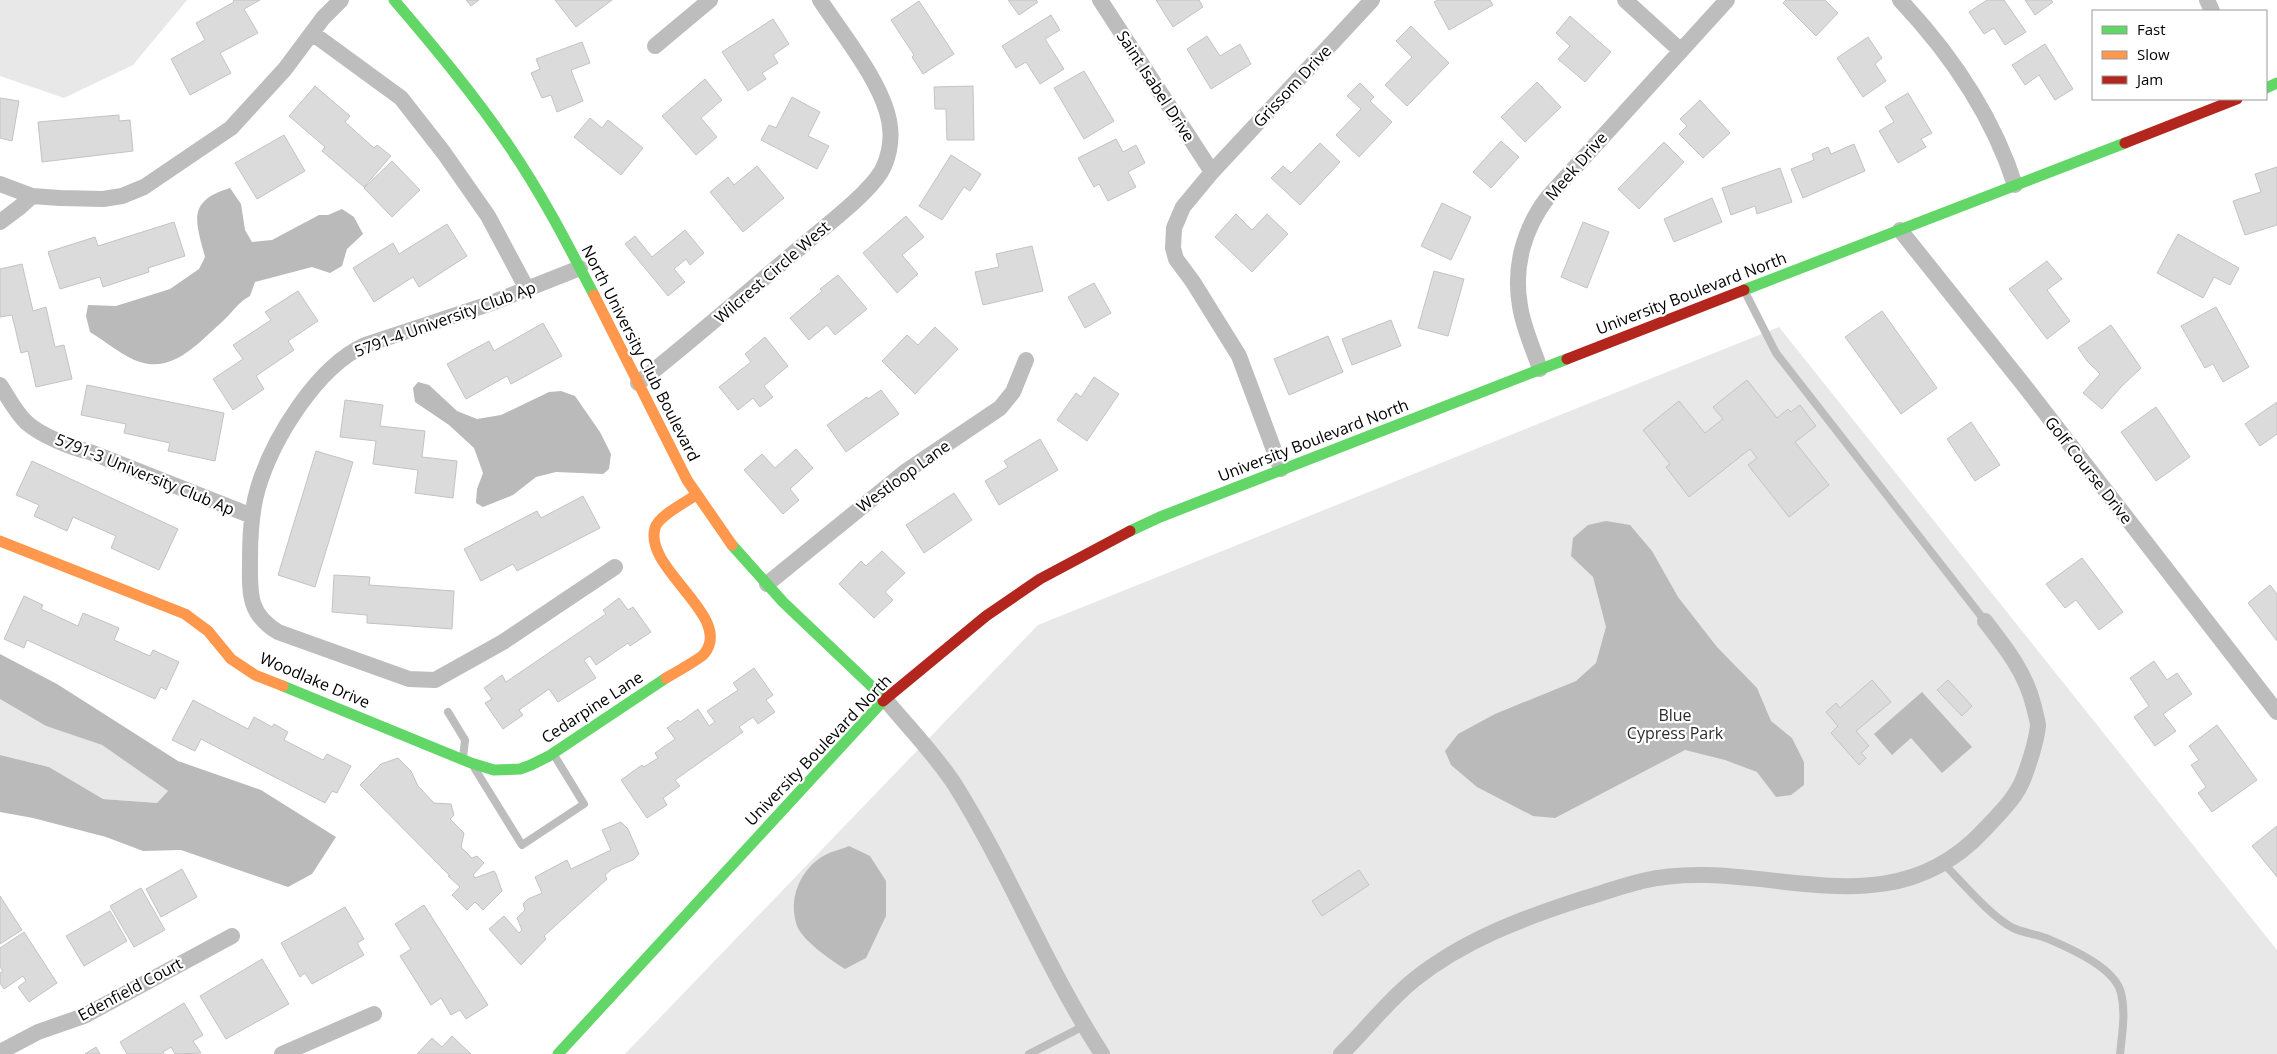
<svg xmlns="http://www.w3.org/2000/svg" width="2277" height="1054" viewBox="0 0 2277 1054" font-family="'Open Sans',sans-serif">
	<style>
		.green { fill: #e8e8e8 }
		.water { fill: #bababa }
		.building { fill: #dbdbdb; stroke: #c3c3c3 }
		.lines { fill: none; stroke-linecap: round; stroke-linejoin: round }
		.lane { stroke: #bdbdbd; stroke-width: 8 }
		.street { stroke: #bdbdbd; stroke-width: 16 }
		.fast { stroke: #63d668; stroke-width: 11 }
		.slow { stroke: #ff974d; stroke-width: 11 }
		.jam { stroke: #b3261e; stroke-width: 11 }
		.labels { text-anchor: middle; stroke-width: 4.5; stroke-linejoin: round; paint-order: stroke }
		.street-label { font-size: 16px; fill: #000; stroke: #fff }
		.park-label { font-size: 16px; fill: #2c2c2c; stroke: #fff }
	</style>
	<rect width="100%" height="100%" fill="#fff"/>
	<path class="green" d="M0 0H187L133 65 64 98 0 76Z
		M1779 327 2277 950V1054H625L1038 625Z
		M0 699 46 726 102 745 168 791 157 803 103 799 49 767 0 755Z"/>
	<path class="water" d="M230 188 241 204 245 230 252 242 272 240 319 215H328L342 209 354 217 363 234 347 249 342 266 330 273 312 267 255 282 250 296C237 303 232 313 222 322 199 342 174 373 140 362 124 357 105 341 90 332L86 316 88 305 116 306 170 289 199 269 205 257C196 222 186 201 230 188Z
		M418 382 429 385 457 411 477 419 501 415 549 392 561 391 575 396 600 432 611 454 609 469 603 474 556 472 536 477 513 495 483 507 476 503 477 489 483 473 474 448 449 425 415 402 413 388Z
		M1606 521 1630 525 1652 551 1678 597 1717 647 1757 688 1771 721 1792 738 1804 762V785L1791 795 1776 797 1757 772 1725 760 1685 750 1555 818 1533 816 1477 787 1451 765 1445 751 1458 734 1495 714 1576 681 1596 663 1606 627 1593 577 1571 556 1573 538 1588 525Z
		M0 654 57 684 178 761 261 790 336 837 312 874 288 887 181 850 143 851 106 837 33 818 0 812V755L49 767 103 799 157 803 168 791 102 745 46 726 0 699Z
		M1922 692 1972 747 1942 773 1911 738 1892 755 1874 734Z
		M849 846 870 856 886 881V916L866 958 845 969C832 961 803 941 797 926 788 900 799 873 820 858 828 852 840 850 849 846Z"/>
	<path class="building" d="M233 0H260L244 9 258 33 220 53 231 73 190 95 171 59 205 40 196 23 234 2Z
		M466 0H479L471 6Z
		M555 0H612L576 27Z
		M1008 0H1036L1038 2 1019 15Z
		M1156 0H1199L1203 7 1173 27Z
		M1438 0H1490L1493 5 1449 30 1434 2Z
		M1786 0H1825L1838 13 1816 36 1783 3Z
		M1987 0H2004L2026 32 2005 45 1994 28 1984 34 1969 12Z
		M2025 0H2051L2053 2 2035 15Z
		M919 1 954 54 923 74 912 57 914 55 891 20Z
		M1051 15 1060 30 1045 39 1064 69 1040 84 1026 62 1016 68 1002 46Z
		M1570 16 1611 52 1585 82 1558 59 1570 46 1556 33Z
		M773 19 789 44 773 55 778 63 762 73 766 79 748 91 722 52Z
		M1411 26 1449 63 1407 106 1385 85 1412 57 1396 41Z
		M1207 36 1220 56 1240 44 1251 64 1211 89 1187 49Z
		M1868 37 1882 58 1875 64 1886 81 1863 97 1837 58Z
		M582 42 590 63 571 70 583 101 557 112 551 95 542 98 531 73 540 69 536 59Z
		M2045 44 2073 89 2055 100 2039 75 2025 85 2012 65Z
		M1084 71 1114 121 1084 139 1054 88Z
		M705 79 722 100 701 118 717 137 696 155 662 116Z
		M1537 82 1561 107 1525 142 1501 117Z
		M1360 83 1374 97 1370 101 1392 122 1359 157 1336 135 1361 109 1347 96Z
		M315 86 350 116 345 122 374 148 377 145 391 156 364 187 322 151 325 147 289 116Z
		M973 86 974 140H947L946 109H935L934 87Z
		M1908 93 1932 133 1921 139 1926 147 1898 163 1879 131 1894 122 1885 107Z
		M792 97 820 112 808 136 829 146 817 169 761 140 769 125 776 128Z
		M0 98 19 101 12 141 0 138Z
		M1700 100 1730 133 1703 158 1679 134 1687 126 1680 119Z
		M119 115V121L130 120 133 151 42 162 38 122Z
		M590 118 602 128 608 120 643 148 621 175 574 137Z
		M284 135 305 171 257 199 235 163Z
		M1116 139 1123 152 1136 145 1145 163 1128 172 1136 187 1108 201 1099 184 1094 187 1078 158Z
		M1501 141 1519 157 1491 188 1473 172Z
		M1664 142 1684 162 1639 209 1618 189Z
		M1320 143 1340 162 1300 205 1271 178 1283 166 1291 173Z
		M1854 144 1865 171 1803 198 1791 169 1814 160 1812 154 1828 147 1831 154Z
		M951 155 981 174 970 191 964 187 942 220 919 206Z
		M392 161 420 190 392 217 364 188Z
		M757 166 784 198 743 232 710 192 728 177 734 185Z
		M2277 167V225L2245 235 2233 201 2261 192 2255 174Z
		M1780 168 1792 202 1757 214 1755 206 1731 215 1722 188Z
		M1712 198 1722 222 1674 242 1664 219Z
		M1442 203 1471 217 1451 260 1421 246Z
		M1236 214 1252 230 1267 214 1288 234 1252 272 1215 237Z
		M906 216 924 237 902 255 918 274 897 293 863 253Z
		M174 222 185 256 148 268 149 272 103 287 100 277 60 289 48 252 95 237 98 246Z
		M1583 222 1609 232 1587 288 1561 277Z
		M447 224 467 256 419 287 413 277 374 302 353 268 393 243 399 254Z
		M685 230 704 253 690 265 686 259 674 269 685 282 668 296 625 244 635 236 652 257Z
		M2178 234 2239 268 2230 285 2214 277 2203 298 2157 273Z
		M1032 246 1043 291 983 305 975 272 999 267 996 254Z
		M2047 261 2062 279 2047 290 2070 321 2047 339 2009 289Z
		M22 264 33 311 46 307 55 347 64 345 72 379 36 387 28 351 21 353 12 315 0 317V269Z
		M1434 271 1464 279 1448 336 1418 328Z
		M838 275 867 309 835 335 827 325 809 340 790 318 822 291 820 289Z
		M1094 283 1111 313 1085 328 1068 297Z
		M298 291 318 321 288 341 294 350 256 376 264 389 233 410 213 379 243 359 233 345 271 320 265 312Z
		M2216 307 2249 367 2223 382 2213 364 2205 368 2181 326Z
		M1882 311 1937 388 1901 414 1845 337Z
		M1391 320 1401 346 1352 365 1342 339Z
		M543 323 562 356 511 384 507 376 466 399 447 364 489 341 494 351Z
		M2111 325 2141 368 2121 387 2102 409 2083 393 2100 374 2087 361 2078 348Z
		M935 327 958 349 915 394 882 361 907 335 918 345Z
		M1328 336 1343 372 1289 395 1274 359Z
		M765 337 788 366 764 386 773 397 760 407 753 398 738 410 719 387 751 362 745 354Z
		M1094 377 1119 394 1087 441 1057 420 1076 393 1081 397Z
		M1747 380 1777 418 1788 409 1791 412 1800 405 1816 426 1795 442 1829 485 1789 517 1748 465 1757 458 1750 449 1689 497 1666 467 1670 464 1643 430 1679 401 1705 433 1723 419 1713 407Z
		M87 385 224 413 215 461 168 451 170 443 124 433 126 424 81 415Z
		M881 390 899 414 846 452 827 425 867 397 868 399Z
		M345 400 383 405 380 426 425 431 422 457 457 461 453 498 415 493 418 470 373 464 376 441 340 437Z
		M2277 402V434L2260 446 2245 424Z
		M2156 407 2190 457 2156 481 2121 432Z
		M1971 422 2000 465 1975 481 1947 439Z
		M1040 439 1058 470 999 505 985 481 1008 467 1004 461Z
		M796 449 813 468 790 489 799 500 783 514 744 470 762 454 775 468Z
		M316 451 353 462 315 587 278 575Z
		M32 461 178 529 159 570 111 548 116 536 73 517 67 531 34 516 39 505 16 495Z
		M954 493 972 520 924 553 906 525Z
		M583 496 600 528 517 571 513 564 481 581 464 549 537 511 541 518Z
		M882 551 905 573 885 592 893 600 874 618 839 584 861 561 866 566Z
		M2082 558 2123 612 2099 630 2076 600 2065 608 2046 584Z
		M334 575 370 577 369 585 454 591 452 629 367 623V615L332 612Z
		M2270 585 2277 594V641L2248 603Z
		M24 596 43 605 41 609 78 626 83 613 100 620 119 628 114 640 150 656 153 650 179 662 166 690 161 687 155 699 27 640 24 648 4 639Z
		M619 598 628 610 633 607 651 632 630 646 628 643 596 665 590 656 584 660 596 678 558 702 549 689 519 710 523 715 503 729 485 703 492 699 484 688 502 675 506 682 606 614 603 610Z
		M2154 661 2167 680 2177 673 2192 694 2163 714 2176 731 2155 746 2134 717 2149 706 2130 678Z
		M754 668 773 695 766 700 775 712 758 724 753 717 739 727 743 732 675 780 680 786 663 798 667 805 647 818 621 780 642 765 644 767 658 758 655 753 675 739 667 728 678 720 680 722 698 709 709 726 715 722 707 711 738 690 733 683Z
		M1872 680 1891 702 1856 731 1869 746 1861 753 1866 758 1859 765 1831 733 1838 726 1826 712 1836 703 1840 708Z
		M1948 680 1972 706 1962 716 1937 690Z
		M193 700 248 729 254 717 272 727 274 724 288 732 284 740 323 760 327 754 351 766 337 793 332 791 325 803 201 739 195 751 172 740Z
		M2217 725 2257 780 2212 812 2198 793 2206 787 2191 765 2199 760 2189 746Z
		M398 758 411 771 418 786 434 803 451 804 454 815 450 819 464 833 461 847 472 858 477 856 484 863 473 875 475 878 494 871 496 874 502 891 483 910 475 902 467 910 452 895 460 887 448 876H450L360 785 381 764Z
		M621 822 628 829 639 854 633 860 612 869 605 875 607 879 544 936 546 939 521 965 489 929 504 916 519 933 522 930 517 918 525 910 523 904 528 899 542 893 535 877 567 860 571 869 611 850 602 830Z
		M2277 826V877L2252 846Z
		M182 869 197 897 161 917 146 889Z
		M1359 870 1369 885 1322 916 1312 901Z
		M141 888 165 930 134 947 110 906Z
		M0 896 22 930 0 944Z
		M424 905 488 1005 466 1019 460 1010 451 1015 441 998 431 1005 400 956 411 949 395 924Z
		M345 907 364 939 357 943 364 955 312 984 305 973 300 977 281 943Z
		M110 911 127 941 84 966 66 936Z
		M24 932 57 983 29 1002 18 987 26 981 23 976 4 989 0 983V973L3 971 0 967V948Z
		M262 959 289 1004 226 1039 200 996Z
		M184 1003 203 1035 193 1041 201 1053 175 1054 171 1047 163 1052 164 1054H127L120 1042Z
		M452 1036 471 1054H417L432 1038 442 1047Z
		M96 1047 100 1054H85Z"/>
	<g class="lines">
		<path class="lane" d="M1745 292 1776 353 1985 621
			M448 712 465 740 463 758
			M475 769 522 845 584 804 554 755
			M1943 863C1962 882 1990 916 2013 928 2024 933 2036 934 2046 938 2069 948 2115 967 2121 993 2126 1013 2122 1034 2120 1054
			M1029 1054 1084 1026"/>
		<path class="street" d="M1100 0 1212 172
			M1625 0 1681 51
			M1900 0C1951 54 1992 114 2015 185
			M2207 0 2212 11
			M312 33 401 98 444 153 488 216 527 289
			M655 46 710 0
			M0 184 32 196 60 198 103 199 122 196 144 187 231 128 285 69 323 18 341 0
			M0 222 20 207 32 196
			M1900 230 2023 384 2277 712
			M580 268 486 305 365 345C317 367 273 438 258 488 251 511 250 535 250 559 250 592 247 613 278 632L409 679 435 680 503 642 615 567
			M1540 369C1533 348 1523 327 1520 306 1513 267 1524 228 1548 197L1727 0
			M638 383C694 339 747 292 801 247 824 227 866 196 881 172 888 160 892 142 890 128 887 88 842 34 820 0
			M0 385C8 397 16 413 27 423 42 436 72 448 90 452L252 516
			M1281 469 1239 356 1193 282 1176 259 1173 248 1174 228 1183 207 1212 172 1372 0
			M767 584 905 472 1000 408 1013 392 1026 360
			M885 699C908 727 935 754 955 785 1009 871 1046 968 1102 1054
			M0 1052 38 1032 84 1016 232 936
			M282 1054 374 1014
			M1341 1054C1366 1030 1387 1001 1415 979 1464 940 1523 918 1582 899 1602 893 1622 886 1642 881 1758 853 1885 937 1984 830 1999 814 2017 797 2024 777 2030 761 2036 743 2038 726 2038 720 2035 713 2034 707 2026 673 2006 648 1985 621"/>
		<path class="fast" d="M394 0C435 48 476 97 511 149 543 196 568 245 594 295
			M2266 88 2277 83
			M1744 290 2125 143
			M1130 531 1160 517 1567 359
			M732 545 783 602 885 699
			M283 686 471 763 494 770 520 769 531 765 549 756 666 678
			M558 1054 883 701"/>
		<path class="slow" d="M594 295 687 480 732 545
			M0 541 185 614 208 631 231 659 255 675 283 686
			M666 678C673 674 701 658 704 654 735 617 643 569 655 528 658 516 686 502 696 495"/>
		<path class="jam" d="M2125 143 2237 99
			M1567 359 1744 290
			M883 701 986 616 1040 579 1130 531"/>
	</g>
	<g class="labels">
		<g class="street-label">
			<text transform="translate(1156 86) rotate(57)" y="6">Saint Isabel Drive</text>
			<text transform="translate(1292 86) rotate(-47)" y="6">Grissom Drive</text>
			<text transform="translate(1576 166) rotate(-49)" y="6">Meek Drive</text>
			<text transform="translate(772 272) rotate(-41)" y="6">Wilcrest Circle West</text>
			<text transform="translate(1691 293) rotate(-21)" y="6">University Boulevard North</text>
			<text transform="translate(445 319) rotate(-20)" y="6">5791-4 University Club Ap</text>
			<text transform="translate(641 353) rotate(63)" y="6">North University Club Boulevard</text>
			<text transform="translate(1313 440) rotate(-21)" y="6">University Boulevard North</text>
			<text transform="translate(2089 470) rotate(52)" y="6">Golf Course Drive</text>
			<text transform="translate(145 474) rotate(22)" y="6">5791-3 University Club Ap</text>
			<text transform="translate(903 476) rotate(-36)" y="6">Westloop Lane</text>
			<text transform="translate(315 680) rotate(23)" y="6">Woodlake Drive</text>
			<text transform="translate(592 707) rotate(-33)" y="6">Cedarpine Lane</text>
			<text transform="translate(818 750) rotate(-46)" y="6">University Boulevard North</text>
			<text transform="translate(130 989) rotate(-28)" y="6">Edenfield Court</text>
		</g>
		<g class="park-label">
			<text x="1675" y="721">Blue<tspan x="1675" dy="18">Cypress Park</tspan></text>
		</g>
	</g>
	<rect x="2092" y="10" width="175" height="90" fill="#ffffff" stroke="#999999"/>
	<rect x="2102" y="26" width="25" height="8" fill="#63d668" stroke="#999999"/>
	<text x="2137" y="35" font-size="15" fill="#000000">Fast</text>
	<rect x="2102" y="51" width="25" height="8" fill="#ff974d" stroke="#999999"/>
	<text x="2137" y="60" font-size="15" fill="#000000">Slow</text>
	<rect x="2102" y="76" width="25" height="8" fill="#b3261e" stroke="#999999"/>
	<text x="2137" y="85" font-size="15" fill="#000000">Jam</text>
</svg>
